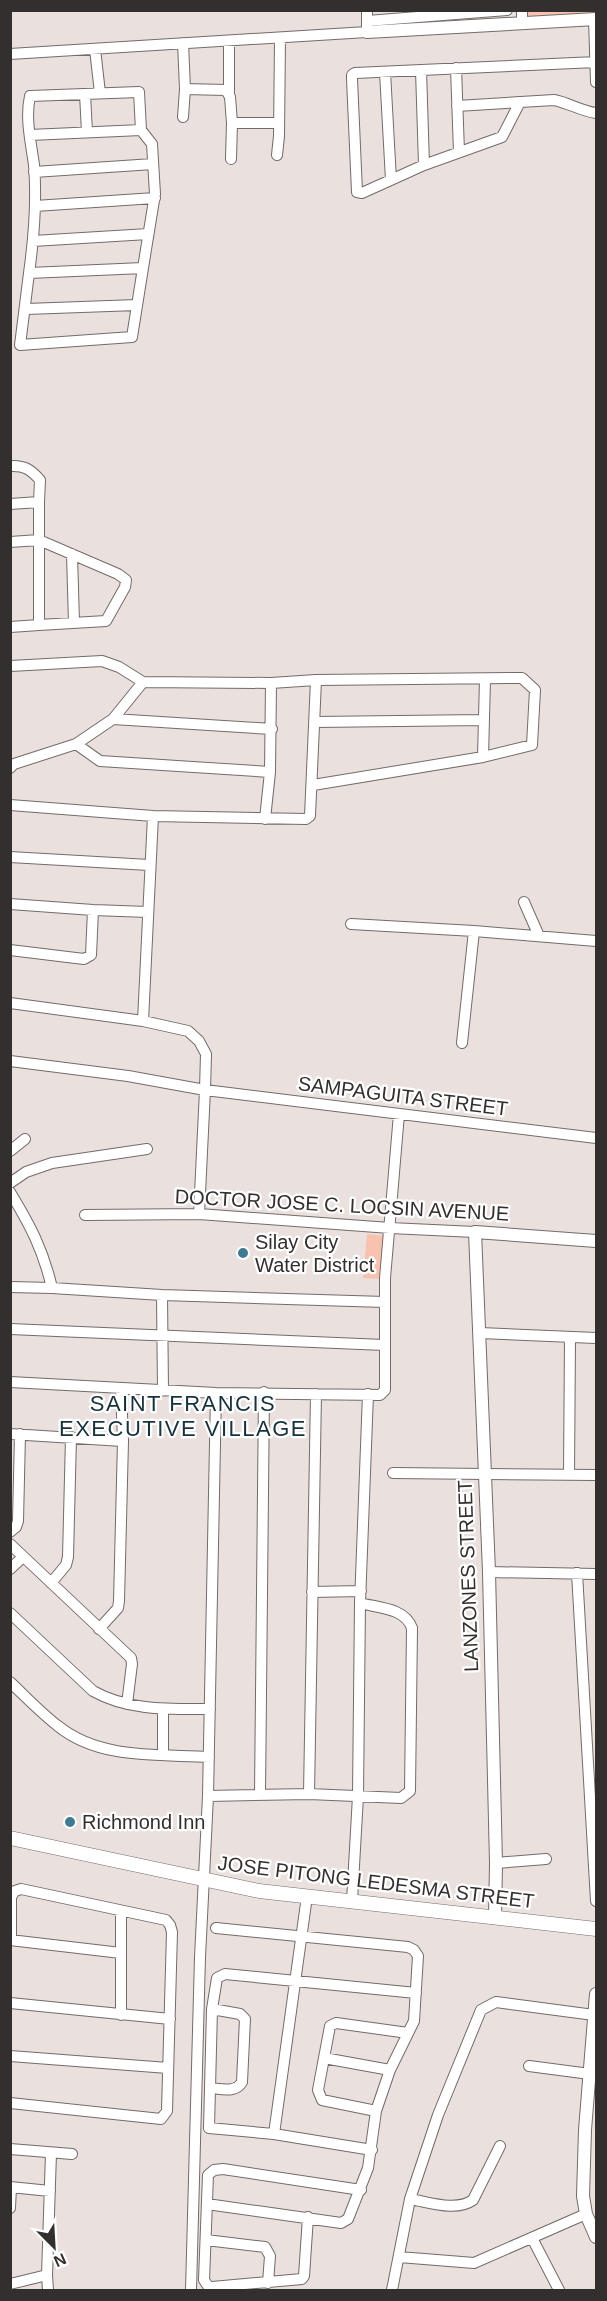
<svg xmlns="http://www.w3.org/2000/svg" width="607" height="2301" viewBox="0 0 607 2301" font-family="Arial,sans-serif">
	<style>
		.green { fill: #f9c2af }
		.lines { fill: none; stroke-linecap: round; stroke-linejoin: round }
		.minor-casing { stroke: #736b69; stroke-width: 12 }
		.tertiary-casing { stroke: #736b69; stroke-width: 14 }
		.secondary-casing { stroke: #736b69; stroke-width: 15 }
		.minor { stroke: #fff; stroke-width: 10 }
		.tertiary { stroke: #fff; stroke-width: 12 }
		.secondary { stroke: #fff; stroke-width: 14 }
		.poi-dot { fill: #3e7a91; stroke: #fff; stroke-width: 2 }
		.labels { text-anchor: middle; stroke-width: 4.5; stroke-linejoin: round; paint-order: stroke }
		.street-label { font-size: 20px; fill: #332f2e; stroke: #fff }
		.poi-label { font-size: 20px; fill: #332f2e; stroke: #fff; text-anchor: start }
		.quarter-label { font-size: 22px; letter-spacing: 1.5px; fill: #15323d; stroke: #fff }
	</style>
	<rect width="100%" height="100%" fill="#eae1de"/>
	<path class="green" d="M526 11H596V17L527 20Z
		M367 1234 387 1236 383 1279 363 1278Z"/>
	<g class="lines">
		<defs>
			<path id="minor" d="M522 10V23
				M594 19 596 82
				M367 21 507 10
				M183 43 185 89 226 90 230 97 232 123H279
				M95 49 100 93
				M10 54 367 32V10
				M456 68 459 152
				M421 70 424 165
				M385 72 391 180
				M139 92 141 130 152 144 155 194 143 268 29 273C34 237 37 201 34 165 31 142 25 119 30 96Z
				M229 93V41
				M85 94 87 132
				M520 102 502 137 424 165 362 193 357 192 352 79V75L355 73 596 62
				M457 106 554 100C569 103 581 111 596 113
				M183 117 185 89
				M30 135 141 130
				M277 155 279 136 280 38
				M231 159 232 123
				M34 172 153 164
				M35 206 155 198
				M33 241 148 234
				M29 273 20 345 132 337 143 268
				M26 309 137 305
				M10 466C25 465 31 470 40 480L39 502
				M10 504 39 502V625L10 627
				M10 542 39 540 118 574 126 580 125 587 106 621 39 625
				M72 554 74 623
				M10 666 102 661 119 667 143 682 271 683 316 680 310 816 306 819 153 816 10 805
				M113 719 272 729
				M315 722 483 720
				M76 744 100 761 270 772 271 683
				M483 757 485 679
				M10 768 14 764 76 744 113 719 143 682
				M313 785 483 757 532 745 535 690 522 678H513L316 680
				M265 819 270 772
				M10 857 149 865
				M524 902 539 936
				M10 904 93 910 148 912
				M351 924 474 931 596 941
				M10 950 84 959 91 955 93 910
				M10 1003 143 1021 188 1031 199 1041 206 1054 205 1090 596 1138
				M143 1021 153 816
				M462 1043 474 931
				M10 1061 128 1076 205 1090 199 1214
				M10 1151 25 1139
				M10 1183 26 1172 52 1163 147 1149
				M10 1192C30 1225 43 1249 52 1288
				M85 1215 199 1214 390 1228 475 1232
				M10 1287 52 1288 162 1295 385 1302
				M162 1295 163 1391
				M10 1329 384 1345
				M480 1333 596 1338
				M10 1382 216 1393 380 1395 385 1390V1278L399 1114
				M10 1434 123 1441
				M393 1473 596 1475
				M569 1475 570 1337
				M10 1532 16 1527 18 1521 20 1434
				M10 1544 131 1658 132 1664 127 1704
				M10 1569 23 1557
				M489 1572 596 1574
				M577 1573 596 1901
				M51 1583 66 1565 68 1557 71 1437
				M312 1592 361 1591
				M10 1613 93 1691C128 1711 171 1709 210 1709
				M99 1629 118 1608 119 1601 123 1441 121 1388
				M10 1682C26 1697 41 1713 58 1726 100 1760 159 1754 209 1757
				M163 1755V1709
				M260 1794 264 1392
				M309 1794 316 1394
				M208 1796 309 1794 401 1798 410 1791 412 1628C405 1608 379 1608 360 1603
				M496 1863 546 1859
				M352 1901 358 1796 360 1603 368 1394
				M10 1940 121 1953
				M10 2003 170 2019
				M121 2015V1911
				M10 2056 168 2068
				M324 2058 390 2070
				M529 2066 590 2074
				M210 2088C222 2089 236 2093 242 2082L245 2019 240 2014 212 2009
				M10 2103 161 2119 167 2111 172 1932 170 1925 166 1920 21 1889 15 1891 11 1897V1940
				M376 2111 322 2100 318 2090 330 2026 336 2023 408 2033
				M274 2134 307 1896
				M10 2149 72 2154
				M372 2150 274 2134 209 2128 212 2009 217 1978 225 1974 416 1993
				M10 2187 50 2191
				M410 2199C429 2202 456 2212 473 2200L500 2146
				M207 2204 341 2223 348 2219 368 2168 376 2111 390 2070 414 2021 418 1956 414 1950 408 1947 216 1928
				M10 2208 11 2187
				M308 2217 304 2276 302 2279 212 2287 208 2286 204 2280 208 2175 214 2170 223 2169 361 2190
				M532 2238 559 2290
				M206 2240 265 2247 270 2256 268 2283
				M399 2257 474 2263 586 2214
				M47 2275 48 2290
				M10 2284 47 2275 51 2153
				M191 2290 200 1957 208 1796 216 1393
				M392 2290 410 2199 438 2115 481 2010 496 2002 594 2015"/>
			<path id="tertiary" d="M367 32 596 19
				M495 1918 496 1863 489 1572 475 1232 596 1241
				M596 1994 585 2130 583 2196 586 2214 596 2237"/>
			<path id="secondary" d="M10 1838 259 1891 596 1929"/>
		</defs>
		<use href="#minor" class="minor-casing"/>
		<use href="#tertiary" class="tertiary-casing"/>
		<use href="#secondary" class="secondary-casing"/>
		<use href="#minor" class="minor"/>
		<use href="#tertiary" class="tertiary"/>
		<use href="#secondary" class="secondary"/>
	</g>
	<g class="poi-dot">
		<circle cx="243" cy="1253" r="6"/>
		<circle cx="70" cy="1822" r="6"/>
	</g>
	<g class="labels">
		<g class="street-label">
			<text transform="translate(403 1096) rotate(7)" y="7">SAMPAGUITA STREET</text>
			<text transform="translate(342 1205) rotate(3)" y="7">DOCTOR JOSE C. LOCSIN AVENUE</text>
			<text transform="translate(468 1576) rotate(-92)" y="7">LANZONES STREET</text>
			<text transform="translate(376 1882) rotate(7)" y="7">JOSE PITONG LEDESMA STREET</text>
		</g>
		<g class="poi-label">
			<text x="255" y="1249">Silay City<tspan x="255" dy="23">Water District</tspan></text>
			<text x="82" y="1829">Richmond Inn</text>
		</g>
		<g class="quarter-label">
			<text x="183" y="1411">SAINT FRANCIS<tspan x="183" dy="25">EXECUTIVE VILLAGE</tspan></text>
		</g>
	</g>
	<rect width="607" height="2301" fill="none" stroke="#332f2e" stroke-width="24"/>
	<g transform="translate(54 2247) rotate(156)" stroke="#ffffff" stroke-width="4.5" paint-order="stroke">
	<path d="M0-4.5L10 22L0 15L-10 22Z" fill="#332f2e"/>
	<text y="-9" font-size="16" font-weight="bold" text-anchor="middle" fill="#332f2e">N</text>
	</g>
</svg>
